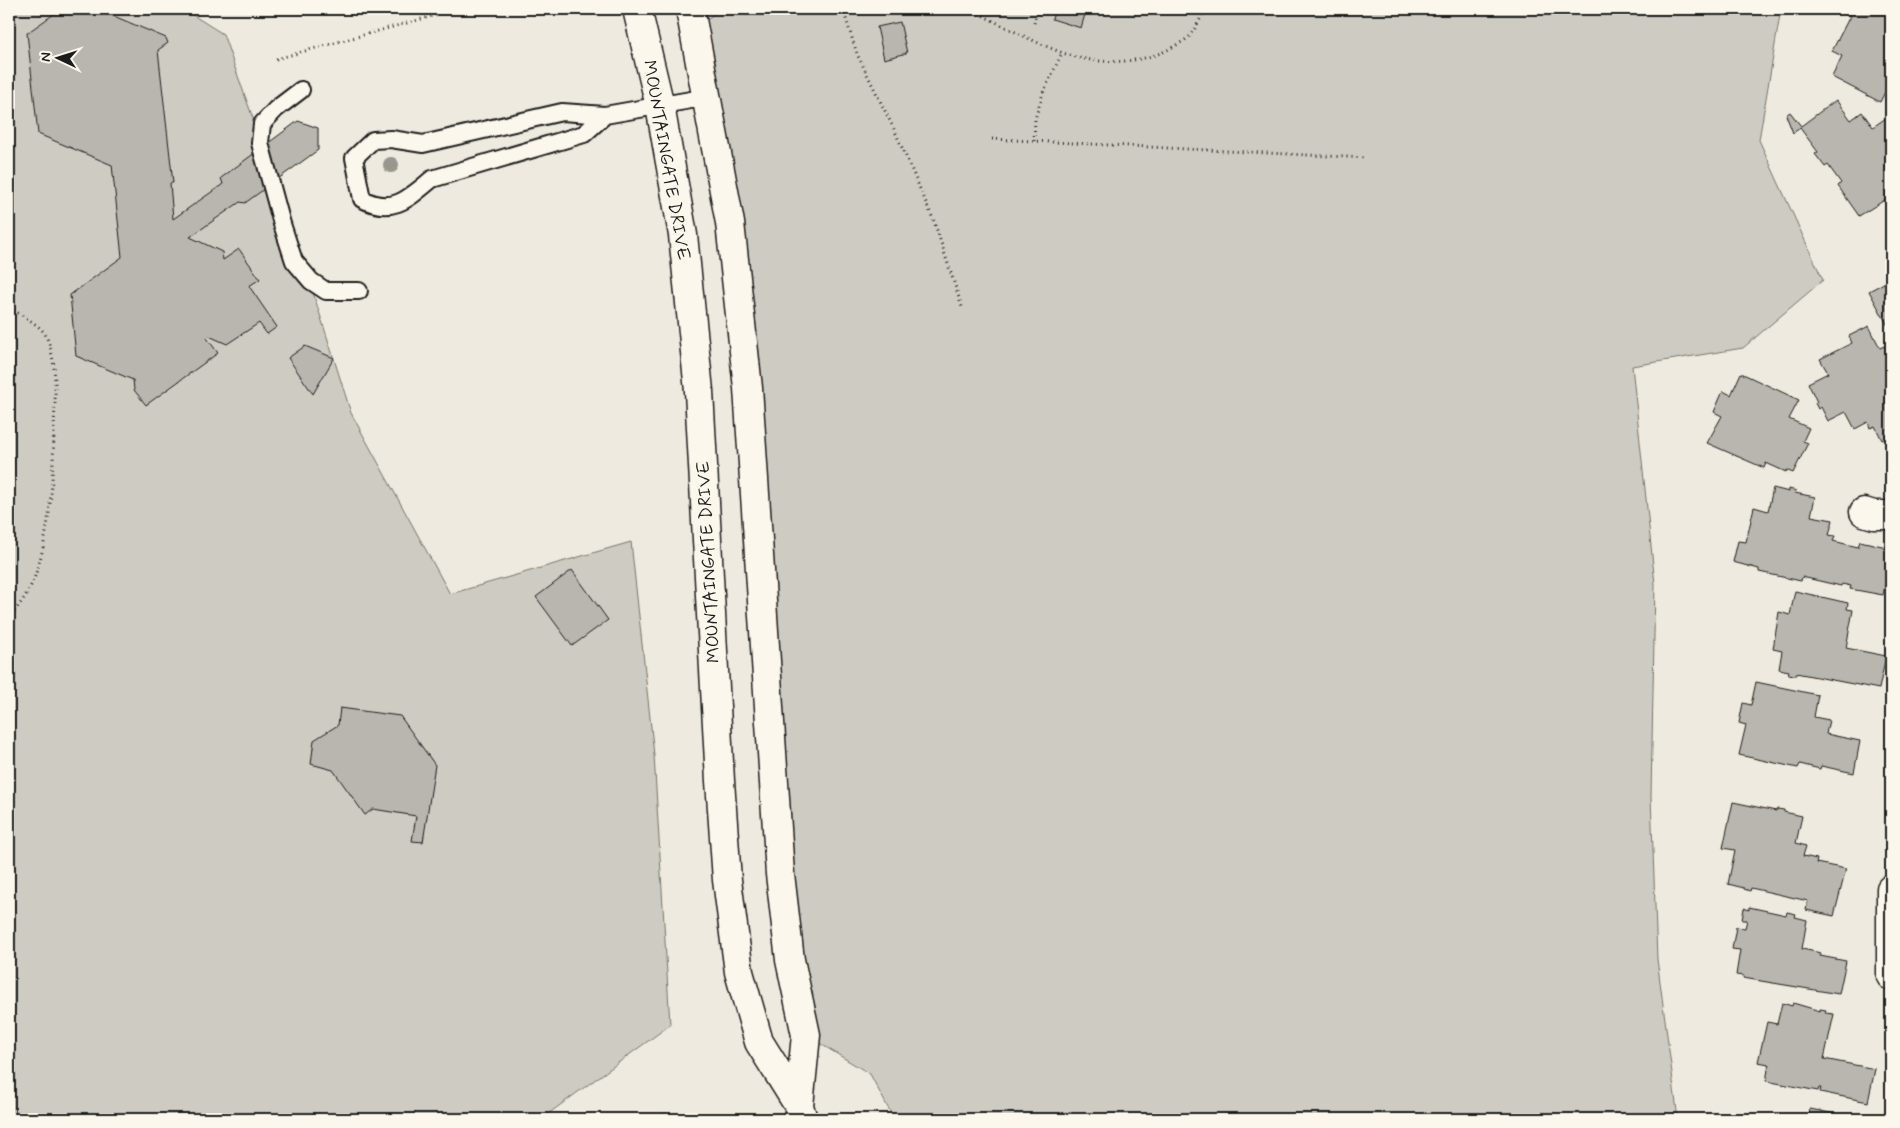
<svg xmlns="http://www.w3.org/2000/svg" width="1900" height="1128" viewBox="0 0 1900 1128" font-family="Mynerve,sans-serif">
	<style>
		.green { fill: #ceccc2; stroke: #75746f }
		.building { fill: #b9b6af; stroke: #1c1c1c }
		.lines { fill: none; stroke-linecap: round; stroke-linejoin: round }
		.lane-casing { stroke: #1c1c1c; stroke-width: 20 }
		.street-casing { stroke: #1c1c1c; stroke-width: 31 }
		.secondary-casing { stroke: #1c1c1c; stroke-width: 31 }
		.path { stroke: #1c1c1c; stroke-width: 3; stroke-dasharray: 1 4; stroke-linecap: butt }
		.lane { stroke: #fbf7ec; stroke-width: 16 }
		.street { stroke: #fbf7ec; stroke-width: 28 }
		.secondary { stroke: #fbf7ec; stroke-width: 28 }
		.tree { fill: #98968f }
		.labels { text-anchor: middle; stroke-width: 5; stroke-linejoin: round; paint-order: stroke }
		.street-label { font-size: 18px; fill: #1c1c1c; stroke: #fbf7ec }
	</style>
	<rect width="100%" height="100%" fill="#eeeadf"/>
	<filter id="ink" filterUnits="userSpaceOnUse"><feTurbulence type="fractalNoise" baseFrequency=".02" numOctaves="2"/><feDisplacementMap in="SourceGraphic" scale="10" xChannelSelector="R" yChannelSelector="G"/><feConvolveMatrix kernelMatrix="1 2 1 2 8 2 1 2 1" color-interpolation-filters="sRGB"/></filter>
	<g filter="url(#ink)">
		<path class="green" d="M9 9H183L223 34 299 248 351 413 450 594 631 542 654 755 670 1025 541 1119H9Z
			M720 9H1781L1759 140 1823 280 1743 348 1632 366 1655 584 1651 797 1657 959 1678 1119H894L870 1074 806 1035 748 388 695 29Z"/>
		<path class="building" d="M61 9H97L166 38 168 43 158 50 173 183H170L173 219 223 184 221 178 298 121 318 128V150L245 203 240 202 190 237 222 252 223 260 239 249 260 279 249 286 277 327 267 334 259 323 227 344 209 336 207 338 218 353 146 405 134 390 133 380 76 356 70 295 122 257 112 165 38 134 27 33Z
			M1055 9H1080L1086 11 1081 28 1052 19Z
			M1832 9H1877L1891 17V80L1880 102 1832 77 1842 56 1832 51 1850 16Z
			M900 22 907 53 884 59 877 27Z
			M1836 100 1851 120 1862 112 1873 127 1886 118 1891 124V196L1859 216 1838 186 1841 183 1828 165 1825 167 1815 154 1818 152 1800 128 1793 133 1786 115 1790 112 1801 126Z
			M1891 273V328L1890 325 1888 326 1869 291 1884 283 1888 274Z
			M1869 326 1880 348 1884 346 1891 360V436L1882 440 1875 426 1870 428 1868 422 1855 429 1846 412 1828 421 1821 407 1818 409 1815 403 1817 402 1808 383 1828 373 1820 359 1852 343 1849 336Z
			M305 346 334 358 313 394 288 358Z
			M1741 373 1799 400 1789 419 1809 428 1803 441 1808 443 1793 473 1786 470V472L1766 463 1764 468 1707 443 1722 416 1714 412 1723 391 1731 395Z
			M1773 488 1789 492V489L1796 491 1795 493 1815 497 1811 516 1833 520 1829 535 1835 536 1833 541 1858 547 1860 541 1891 548V557L1883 595 1850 589 1851 586 1842 584 1841 586 1802 577 1801 581 1759 572V569L1733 562 1738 541 1746 542 1754 507 1768 511Z
			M572 570 608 620 572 646 536 597Z
			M1795 591 1848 603 1847 609 1853 610 1846 648 1886 656 1879 689 1796 673V675L1788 674 1789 671 1779 669 1782 651 1773 649 1779 612 1790 615Z
			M1756 682 1818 695 1814 717 1829 720 1826 734 1860 741 1854 773 1821 766 1820 769 1800 764 1798 768 1739 755 1746 725 1739 723 1743 703 1751 705Z
			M340 708 400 716 435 765 423 842 412 841 416 816 373 809 365 815 333 770 311 764 314 740 338 725Z
			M1733 802 1776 811 1777 809 1784 810V812L1802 816 1796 843 1806 846 1803 856 1817 859 1816 863 1846 869 1834 916 1806 910 1808 901 1751 888 1750 891 1744 889V888L1728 884 1735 850 1723 848Z
			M1749 907 1786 915 1787 912 1796 914 1795 917 1807 920 1802 949 1821 953 1820 956 1846 961 1839 994 1743 978 1744 976 1736 975 1740 950 1732 949 1736 927 1745 928 1747 920H1742L1744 908 1749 910Z
			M1782 1003 1792 1006 1793 1003 1820 1011V1009L1826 1010 1825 1013 1834 1014 1824 1059 1875 1069 1868 1102 1820 1092 1821 1088H1819L1818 1091 1766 1081 1769 1064 1758 1062 1767 1022 1777 1024Z
			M1810 1109 1846 1116 1847 1114 1860 1119H1808Z
			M665 1113 670 1119H657Z"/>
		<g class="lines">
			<defs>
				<path id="lane" d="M301 90 276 109 262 124 260 143 282 224 294 261 311 281 326 291H359
					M562 112 605 115 584 134 432 179C409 198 393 215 362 199L354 158 373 140 391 139 423 144Z
					M605 115 708 97"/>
				<path id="street" d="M1864 512 1874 515H1891
					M1891 889V976"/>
				<path id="secondary" d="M637 9 660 106 683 235 699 391 720 781 727 880 739 972 759 1042 799 1106 803 1119
					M690 9 730 223 748 388 780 874 790 960 806 1035 799 1106"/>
			</defs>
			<use href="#lane" class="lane-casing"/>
			<use href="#street" class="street-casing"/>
			<use href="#secondary" class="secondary-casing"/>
			<path class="path" d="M843 9 857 54 894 129 934 221 962 307
				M970 9C1000 24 1031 41 1063 53 1099 66 1146 65 1178 44 1182 42 1187 39 1190 36 1196 28 1201 17 1205 9
				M9 14 14 9
				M1034 23 1038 9
				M276 59 458 9
				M992 139 1366 158
				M1034 141 1035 119 1043 93 1062 53
				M9 308C20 314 43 326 47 338 58 367 55 398 54 428 53 476 51 530 35 576 30 590 20 606 9 617"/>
			<use href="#lane" class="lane"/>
			<use href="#street" class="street"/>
			<use href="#secondary" class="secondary"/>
		</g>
		<circle class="tree" cx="391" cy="165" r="8"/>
	</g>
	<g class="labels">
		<g class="street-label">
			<text transform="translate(667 160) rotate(80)" y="6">MOUNTAINGATE DRIVE</text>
			<text transform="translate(708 562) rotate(-93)" y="6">MOUNTAINGATE DRIVE</text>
		</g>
	</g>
	<rect width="1900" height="1128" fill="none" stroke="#fbf7ec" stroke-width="30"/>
	<rect x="15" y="15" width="1870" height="1098" fill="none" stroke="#1c1c1c" stroke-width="2" filter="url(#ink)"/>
	<g transform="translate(58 58) rotate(274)" stroke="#fbf7ec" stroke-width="4" paint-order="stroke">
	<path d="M0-4L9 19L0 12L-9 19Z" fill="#1c1c1c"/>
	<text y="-8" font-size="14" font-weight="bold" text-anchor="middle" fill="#1c1c1c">N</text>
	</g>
</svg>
